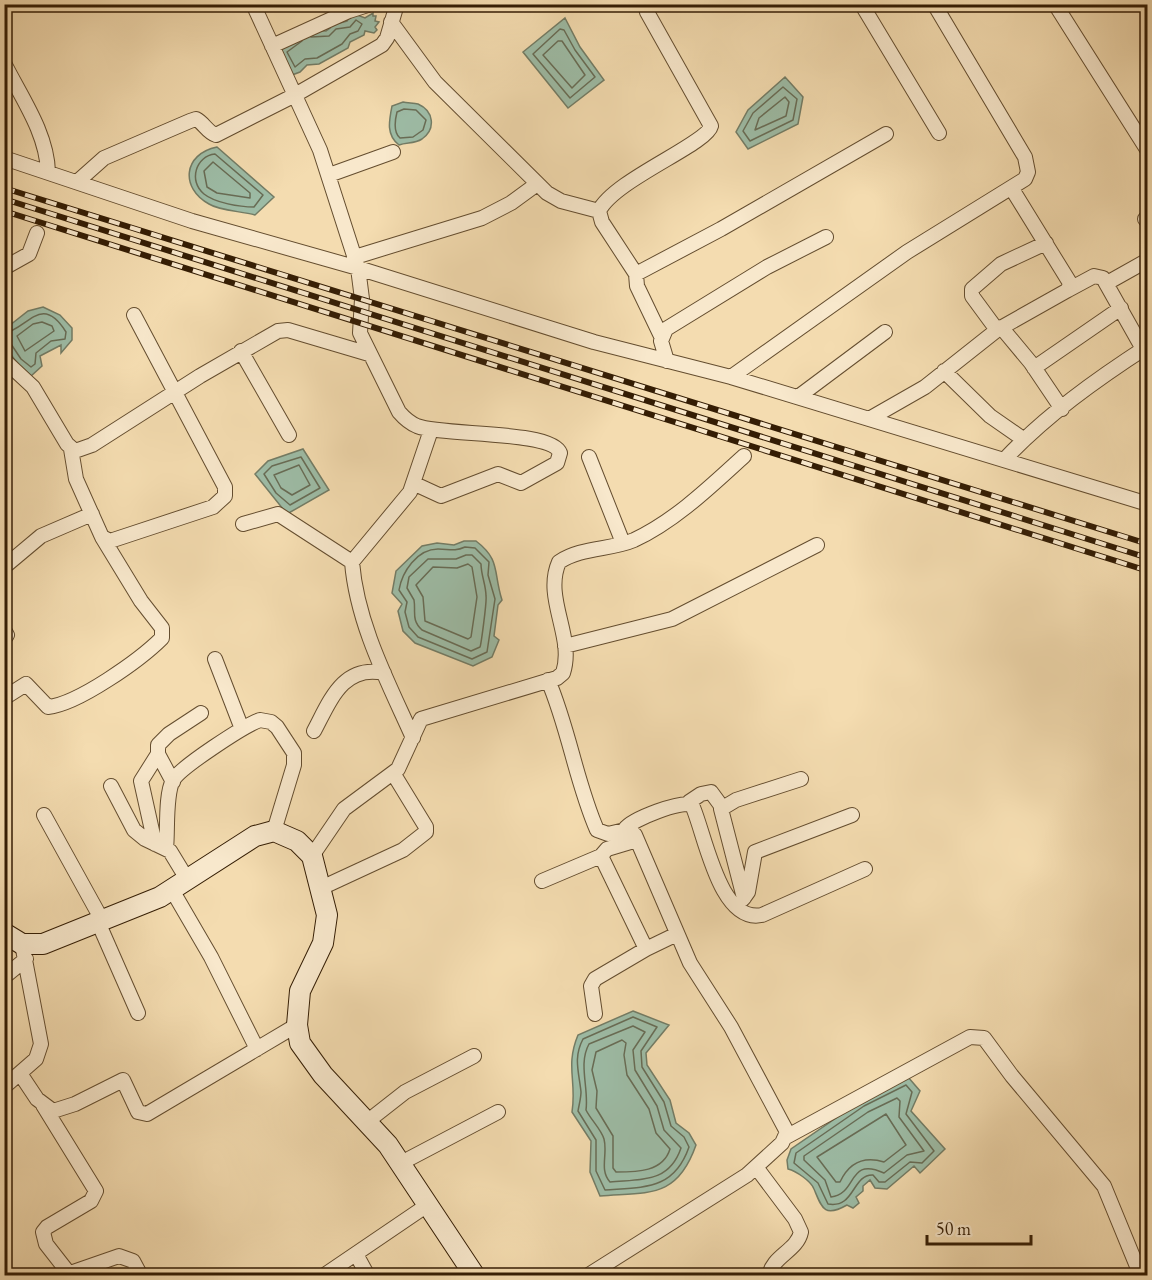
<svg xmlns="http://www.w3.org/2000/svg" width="1152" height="1280" viewBox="0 0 1152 1280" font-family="'EB Garamond',serif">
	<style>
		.water { fill: #9dbca6; stroke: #737c65; stroke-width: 1.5 }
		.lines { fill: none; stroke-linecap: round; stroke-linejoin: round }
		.shore { stroke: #686c55; stroke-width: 1.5 }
		.street-casing { stroke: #644d2f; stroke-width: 16 }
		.secondary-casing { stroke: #341d04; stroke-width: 22 }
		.street { stroke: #f8e8cc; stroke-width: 14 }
		.secondary { stroke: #f8e8cc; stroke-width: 20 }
		.rail-casing { stroke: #341d04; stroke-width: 6 }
		.rail { stroke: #f8e8cc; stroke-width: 4; stroke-dasharray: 11; stroke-linecap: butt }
	</style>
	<rect width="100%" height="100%" fill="#f4dcb0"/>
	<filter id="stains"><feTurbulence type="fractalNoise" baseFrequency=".00333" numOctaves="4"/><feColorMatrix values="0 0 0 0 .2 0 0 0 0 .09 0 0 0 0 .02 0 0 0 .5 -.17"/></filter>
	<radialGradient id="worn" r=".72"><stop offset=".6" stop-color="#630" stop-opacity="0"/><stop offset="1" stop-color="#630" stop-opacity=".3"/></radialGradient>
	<path class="water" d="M352 13 365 18 373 13V16H376L375 21 379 22 375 27 377 30 374 33 365 31 364 35 350 42 348 48 319 64 307 65 300 72 292 75 279 53C287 40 312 29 326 31L330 28 323 24 330 20 340 23 347 21Z
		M565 18 580 47 604 80 568 108 523 52Z
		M785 77 803 97 798 124 748 149 736 132 748 110Z
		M403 102C407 103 414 103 418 104 434 111 436 129 422 139 414 144 407 142 399 145 386 135 389 121 392 106Z
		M217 147 274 197 255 215C241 211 220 211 209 204 180 188 183 154 217 147Z
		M43 307 60 315 72 328V340L61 353V345L40 356 42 366 31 376C14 361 5 352 5 329L28 311Z
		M303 449 329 490 287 514 255 474 268 461Z
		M464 541H476C501 560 493 572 502 600L498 605 494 636 499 640 492 657 473 666 415 643 403 631 398 611 402 604 392 593 396 571 422 546 437 543 454 545Z
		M633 1011 669 1025 646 1053 647 1065 670 1100 676 1123 689 1133 696 1145C677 1199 649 1192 600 1196L590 1172 591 1141 572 1112C577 1082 565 1066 578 1035Z
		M908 1077 920 1091 911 1111 945 1149 920 1173 914 1166 887 1189 875 1188 870 1180 863 1186V1191L856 1197 859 1203 853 1208 847 1205C824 1218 822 1208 814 1189 811 1181 796 1171 788 1169L787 1160 791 1149 861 1101Z"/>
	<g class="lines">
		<path class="shore" d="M560 29 564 30 575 50 595 77 570 98 533 54Z
			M302 41 287 52 295 67 305 59 317 58 342 44 350 34 358 31 362 24 356 20 350 27 336 29 329 36 311 37
			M558 41H562L585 75 572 88 543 55Z
			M783 87 797 99 793 120 750 141 743 131 753 113Z
			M785 97 789 102 786 116 755 130 759 118Z
			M404 109 416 110 426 120 423 130 413 137 400 138C393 132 395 120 397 112Z
			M215 154 263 195 254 207C240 207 215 203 204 194 188 181 196 156 215 154Z
			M213 162 250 193V198L217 193 207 187 204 171Z
			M42 322 52 326 54 331 25 351 17 336 33 324Z
			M4 333C27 330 41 292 66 332L65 339 51 341 36 353 35 364 31 367 21 359 11 344 4 342
			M301 457 320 488 290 505 276 493 264 474 272 466Z
			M299 465 310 485 292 495 281 488 274 475Z
			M465 547 475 548 489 562 488 575 495 599 487 652 472 659 418 637 409 627 405 612 407 602 399 590C402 572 417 549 438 549 449 549 454 552 465 547Z
			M466 555H472L481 564C481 575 486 585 486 596 487 601 481 645 480 647L471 651 422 630C411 620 416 612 414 600L407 588 409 577 428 559H456Z
			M468 564 472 567 477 597 471 637 468 639 425 621 423 597 416 585 433 567 457 568Z
			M633 1017 657 1027 641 1051 642 1067 664 1102 671 1126 684 1137 689 1147C674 1190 645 1187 605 1190L596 1171V1140L578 1111C579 1105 581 1098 581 1092 579 1072 573 1058 583 1039Z
			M633 1026 645 1032 633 1050 635 1070 657 1106 664 1130 681 1148C669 1183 642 1179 610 1182 599 1170 608 1154 604 1139 601 1129 591 1120 586 1110 589 1088 578 1064 589 1044Z
			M622 1040 626 1043 624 1055 627 1075 649 1109 656 1133 670 1149C663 1172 637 1172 616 1172L613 1168V1136L596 1108 597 1091 592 1070 596 1052Z
			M906 1085 912 1092 906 1114 934 1151 922 1163 910 1162 885 1182H879L873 1175C852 1174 855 1209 828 1204L818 1183 794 1163 796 1153 864 1106Z
			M897 1098 900 1101 899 1117 924 1151 907 1155 884 1173C847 1156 858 1194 831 1197L825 1180 804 1160V1156L868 1112Z
			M886 1114 906 1145 884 1162C864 1156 849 1163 840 1182H836L817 1157Z"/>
		<defs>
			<path id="street" d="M253 4 320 150 358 268 362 299 360 333 399 412C405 419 410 423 417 426 442 436 552 430 560 453L557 463 521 483 498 474 441 496 415 484
				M1055 4 1148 151
				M862 5 939 133
				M391 22 435 82 547 193 561 201 599 211
				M272 46 349 11 371 4
				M4 63C21 97 47 133 48 172
				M4 158 192 221 358 268 594 342 731 377 1148 504
				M329 175 393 152
				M77 182 104 158 190 121 196 119C204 123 207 132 216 135L295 95 382 45 387 38 397 4
				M1145 219 1148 222
				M355 257 482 218 511 203 537 184
				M4 268 29 254 37 233
				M636 274 602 222 599 211C614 180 707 144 711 126L647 12 645 4
				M1107 283 1148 260
				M1068 290 1094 276 1103 278 1143 349
				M1001 327 1031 363 1062 409
				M997 330 972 296V289L1001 264 1046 243
				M661 336 637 286 636 274 721 229 886 134
				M241 351 289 435
				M4 360 33 387 67 444 75 451 92 445 200 376 278 331 288 330 369 354
				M667 361 661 341 666 329 767 267 826 237
				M1034 368 1121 308
				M944 371 990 416 1023 439
				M731 377 907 252 1025 179 1028 172 1025 157 934 4
				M798 397 885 332
				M869 419 925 387 997 330 1068 290 1070 283 1012 189
				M71 449 76 479 102 537 110 541 213 507 225 496V487L134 315
				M589 457 623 543
				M1004 460C1045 416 1097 379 1148 346
				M243 524 278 514 352 562
				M4 567 41 536 92 514
				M4 630 7 635 4 639
				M565 646 672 619 817 545
				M215 659 242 729
				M548 680C569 729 576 782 597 830L608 834 629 829 635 835 690 963 731 1027 787 1132 782 1143 747 1175 587 1276
				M4 698 26 684 48 707C78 704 140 660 162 638V628L141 601 102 537
				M314 731C330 701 343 664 384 673
				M413 738C388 682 357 624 352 562L410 492 431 430
				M173 782 158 754V745L169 734 201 713
				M111 786 134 830 145 839 170 851 187 879
				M689 802 701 794 711 792 722 807
				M44 815 102 920
				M625 829C632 819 682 800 692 805 705 833 719 924 762 915L865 869
				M637 840 607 849 601 856 646 949
				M155 844 141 781 158 754
				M166 849C168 831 165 795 173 780 181 767 245 725 260 720L271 722 277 727 294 753V765L274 831
				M312 856 344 809 398 769 421 719 557 678 563 673C575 637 543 598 559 562 581 547 611 550 634 540 675 521 711 486 744 456
				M542 881 601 856
				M321 888 403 850 426 832V827L393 773
				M172 890 211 957 257 1049
				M744 898 721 809 736 800 801 779
				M743 899 748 892 755 852 852 815
				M98 922 138 1013
				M4 977 26 959
				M595 1014 591 986 595 979 646 949 677 934
				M21 1075 37 1099 53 1111 75 1104 123 1080 138 1112 147 1114 297 1025
				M4 1087 36 1059 41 1044 22 944
				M43 1105 96 1191 91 1201 47 1227 43 1232 46 1244 71 1276
				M368 1121 405 1092 474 1056
				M786 1137 970 1037 984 1038 1012 1076 1104 1186 1141 1276
				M401 1163 498 1112
				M756 1167 795 1219 801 1232C797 1251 772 1256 769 1276
				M356 1254 368 1276
				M70 1273 119 1256 133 1261 141 1276
				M323 1276 429 1204"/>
			<path id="secondary" d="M4 933 22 944H43L160 897 255 836 274 831 297 841 312 856 327 915 323 943 300 991 297 1025 300 1043 323 1075 388 1145 475 1276"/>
		</defs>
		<use href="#street" class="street-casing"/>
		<use href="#secondary" class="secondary-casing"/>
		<use href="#street" class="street"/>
		<use href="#secondary" class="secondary"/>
		<defs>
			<path id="rail" d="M4 188 1148 544
				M4 199 1148 558
				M4 211 1148 571"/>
		</defs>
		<use href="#rail" class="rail-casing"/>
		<use href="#rail" class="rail"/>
	</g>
	<rect width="1152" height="1280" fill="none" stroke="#f4dcb0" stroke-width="24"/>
	<rect x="6" y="6" width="1140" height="1268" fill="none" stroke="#341d04" stroke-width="3"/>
	<rect x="12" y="12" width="1128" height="1256" fill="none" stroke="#341d04" stroke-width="1.5"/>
	<path d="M927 1235v9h104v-9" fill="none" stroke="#341d04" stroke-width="3"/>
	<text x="936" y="1235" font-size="18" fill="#341d04" stroke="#f8e8cc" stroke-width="4.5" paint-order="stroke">50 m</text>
	<rect width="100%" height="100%" filter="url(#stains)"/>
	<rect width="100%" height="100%" fill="url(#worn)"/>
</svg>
